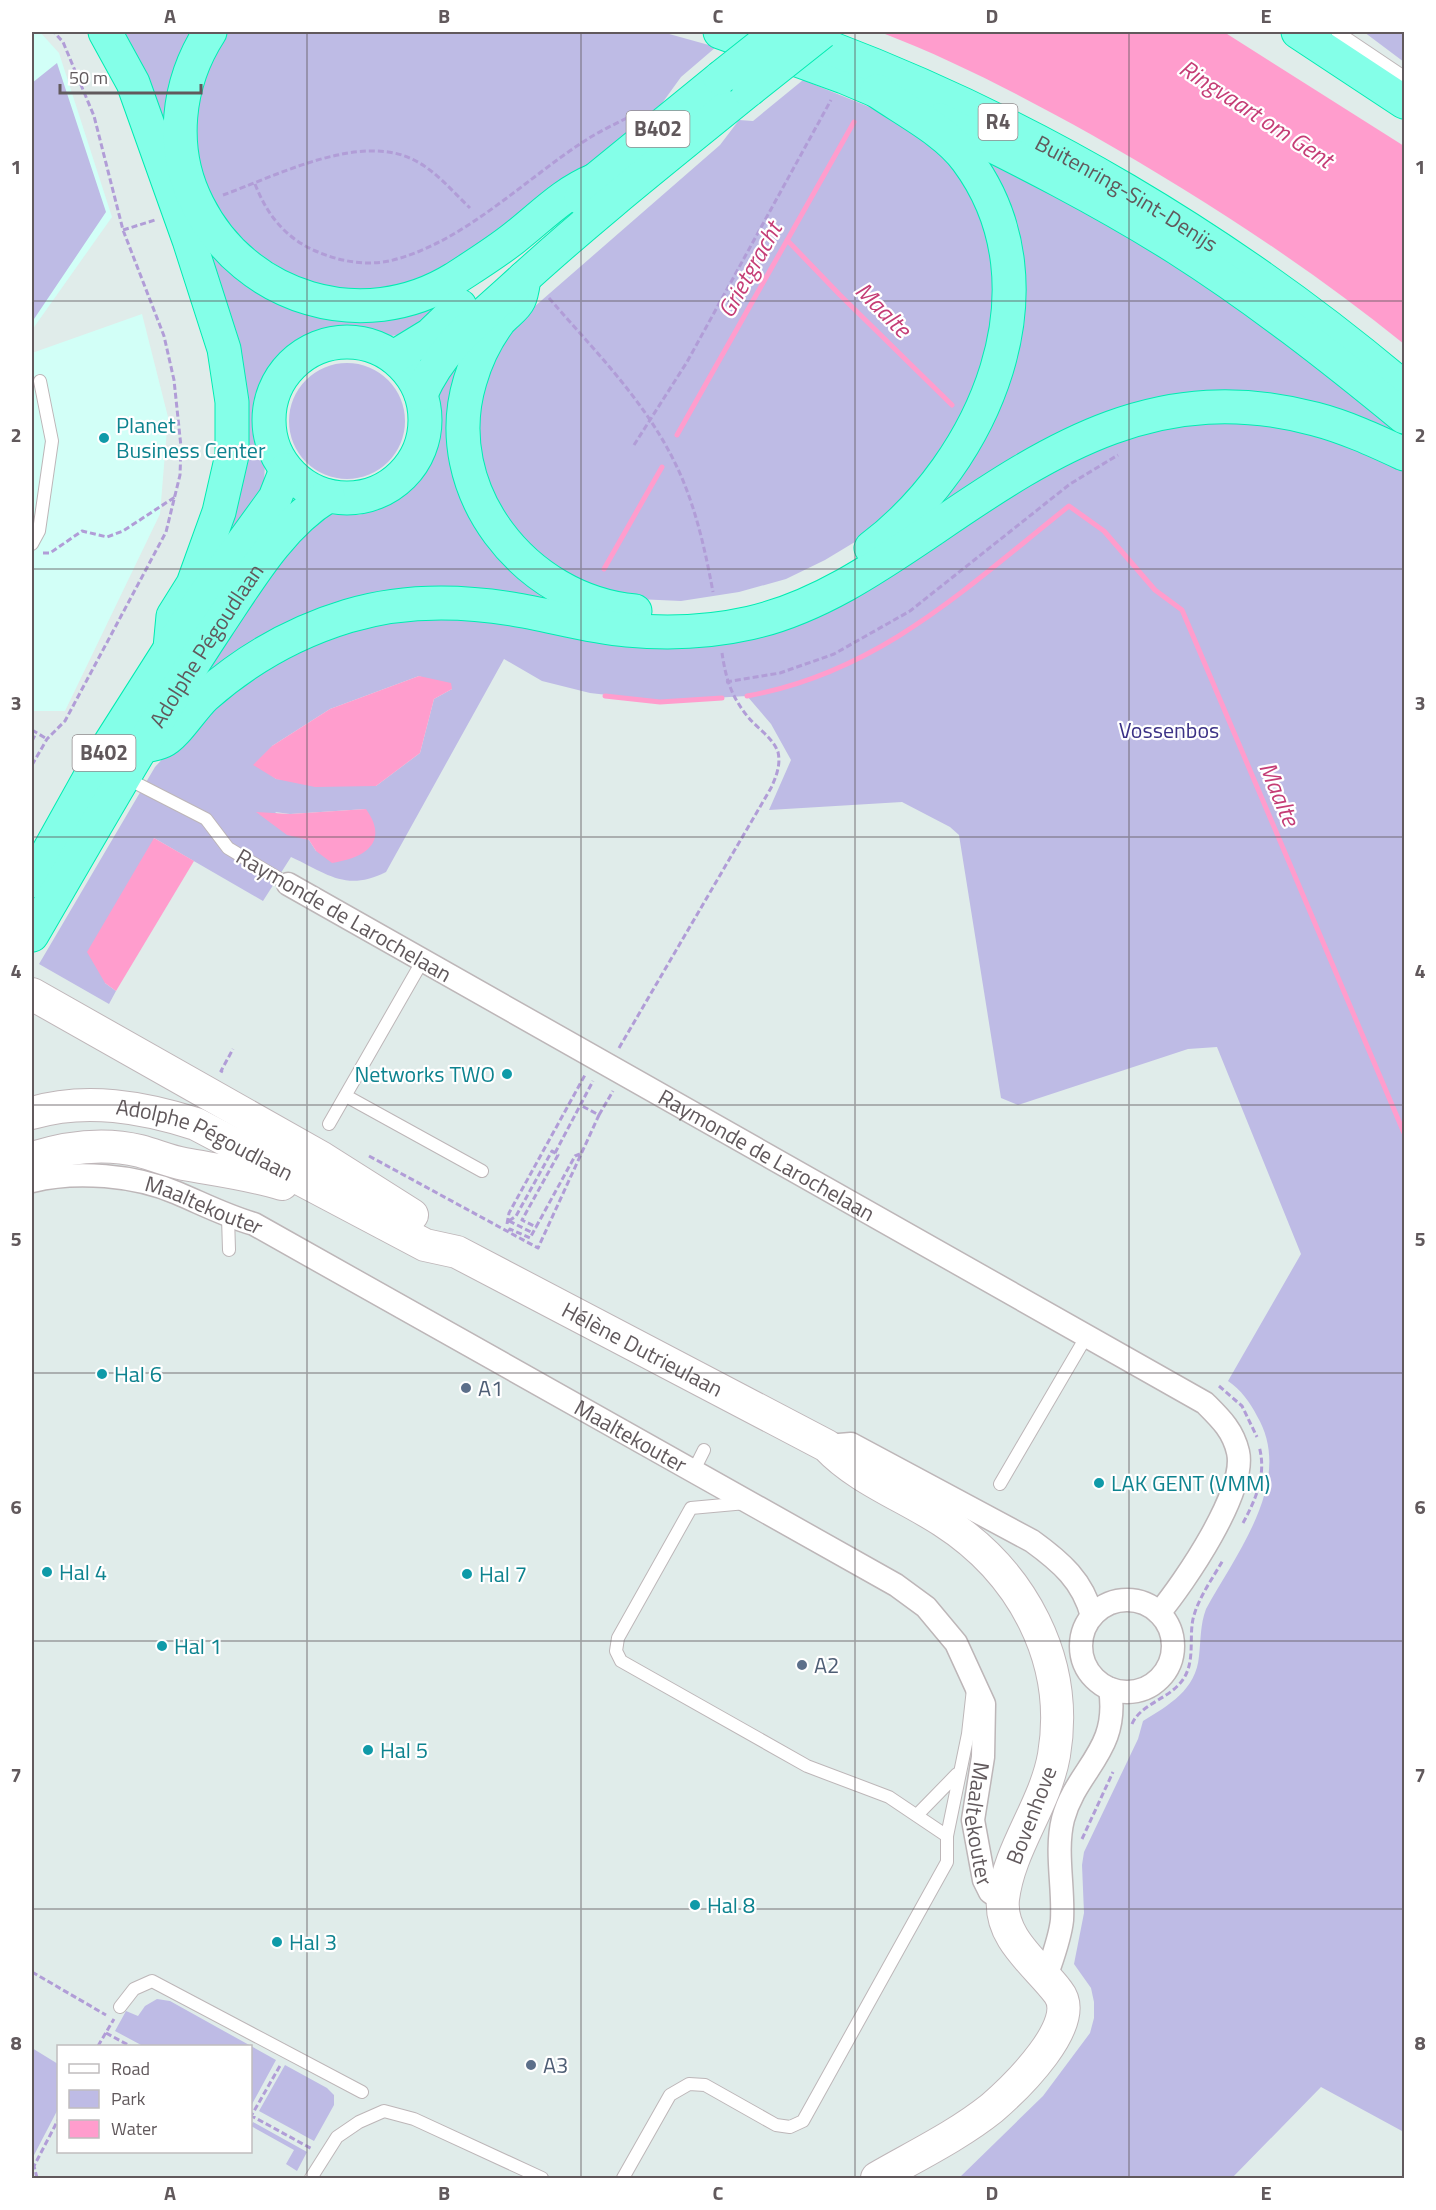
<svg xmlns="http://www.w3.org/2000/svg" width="1436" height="2210" viewBox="0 0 1436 2210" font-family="'Titillium Web',sans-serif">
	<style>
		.commercial { fill: #d2fff7 }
		.green { fill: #bebbe5; fill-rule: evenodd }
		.water { fill: #ff9dcd }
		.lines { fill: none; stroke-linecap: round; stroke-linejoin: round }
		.stream { stroke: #ff9dcd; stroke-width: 5 }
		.lane-casing { stroke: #bdb6b8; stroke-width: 14 }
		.street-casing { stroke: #bdb6b8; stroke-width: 25 }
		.secondary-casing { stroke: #bfb6b9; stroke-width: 34 }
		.highway-casing { stroke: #00ecb2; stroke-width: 35 }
		.path { stroke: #b19dd7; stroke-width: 3; stroke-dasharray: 6 3; stroke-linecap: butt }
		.lane { stroke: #fff; stroke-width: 12 }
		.street { stroke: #fff; stroke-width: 22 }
		.secondary { stroke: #fff; stroke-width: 32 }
		.highway { stroke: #84ffe8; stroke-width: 33 }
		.highway-bridge-casing { stroke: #00ecb2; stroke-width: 35; stroke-linecap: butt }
		.highway-bridge { stroke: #84ffe8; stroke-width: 33 }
		.grid { fill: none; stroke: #61595c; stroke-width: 1.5; stroke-opacity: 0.55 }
		.culture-dot { fill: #0f9aa8; stroke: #fff; stroke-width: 2 }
		.service-dot { fill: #5c6f8a; stroke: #fff; stroke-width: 2 }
		.labels { text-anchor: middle; stroke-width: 4.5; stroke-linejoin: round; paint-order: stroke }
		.shield { fill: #fff; stroke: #908b8d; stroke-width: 1.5 }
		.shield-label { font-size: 21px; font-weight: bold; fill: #61595c }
		.street-label { font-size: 22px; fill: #61595c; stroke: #fff }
		.culture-label { font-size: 22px; fill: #0d838f; stroke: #fff; text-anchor: start }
		.park-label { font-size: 22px; fill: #3c3286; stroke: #fff }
		.service-label { font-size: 22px; fill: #4e5e75; stroke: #fff; text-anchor: start }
		.water-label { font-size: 24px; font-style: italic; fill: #c53d76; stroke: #fff }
		.neatline { fill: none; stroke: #61595c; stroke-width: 2 }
		.grid-label { font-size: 20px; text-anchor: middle; font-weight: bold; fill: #61595c }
	</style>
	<rect width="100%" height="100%" fill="#e0ecea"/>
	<path class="commercial" d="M32 32H40L59 53 112 217 32 330Z
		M142 314 168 417 160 514 65 711H32V353Z"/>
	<path class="green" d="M113 32H198L170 149Z
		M223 32H662L716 47 681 77 655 113 481 246 420 281 367 293 309 286 234 238 200 175 193 120 206 60Z
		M1364 32H1404V62Z
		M57 63 106 212 32 322V83Z
		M803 80 904 121 957 164 996 253 994 339 964 422 878 528 825 560 786 579 739 592 681 601 637 599 600 592 535 554 497 508 476 435 490 360 511 327 720 145 739 120 753 121Z
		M958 139 1020 171 1224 293 1404 431V446L1161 404 905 537 1020 297Z
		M198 224 267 291 449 293 407 334 391 336 346 328 317 334 290 349 271 370 259 397 256 426 265 462 264 485 204 578 231 505Z
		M480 336 457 470 590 611 363 602 180 711 266 580 312 523 326 514 359 515 382 508 411 490 426 473 439 442V387Z
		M289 421a58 58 0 1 1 116 0a58 58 0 1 1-116 0Z
		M1227 418 1313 429 1404 467V2129L1402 2131 1321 2087 1232 2178H959L1043 2096 1090 2033 1094 2018V2002L1091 1988 1074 1964 1084 1913 1082 1865 1084 1852 1138 1739 1143 1721C1169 1705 1196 1690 1199 1656 1201 1640 1200 1625 1206 1609 1236 1554 1295 1480 1257 1416 1250 1402 1241 1390 1228 1381L1301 1254 1217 1047 1188 1049 1018 1105 1001 1098 959 835 950 827 902 802 769 810 791 760 771 724 747 696 660 701 590 693 542 681 504 659 386 872C346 892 328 874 291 857L263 901 154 838 105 983 116 991 109 1004 39 964 155 767 212 705 320 637 435 613 703 641 1041 471 1137 429ZM419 676 452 689 434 699 420 753 376 786 276 779 271 775 272 746 330 709ZM366 809 316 851 309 840 275 812 290 814Z
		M157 1999 170 2001 276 2060 251 2106 250 2046H143L115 2031 126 2011 138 2016 145 2006Z
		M32 2048 58 2064V2109L32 2159Z
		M285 2065 327 2088 334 2095V2105L314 2141 259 2111Z
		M253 2122 307 2152 297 2171 286 2164 294 2150 251 2126Z"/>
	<path class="water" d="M880 32H1224L1404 146V344C1306 265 1201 197 1092 135 1021 96 956 61 880 32Z
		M419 676 451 683 452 689 434 699 420 753 376 786 315 787 276 779 253 765 272 746 330 709Z
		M366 809C390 843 364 858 332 863L316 851 309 840 287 835 256 812 290 814Z
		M154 838 194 861 116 991 105 983 87 952Z"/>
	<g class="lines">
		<path class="stream" d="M787 240 840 295 952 405
			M677 435 854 122
			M604 569 662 467
			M605 696 660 702 722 698
			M747 696C880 672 967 587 1069 506L1104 531 1155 590 1182 610 1404 1133"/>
		<defs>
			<path id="lane" d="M1337 32 1404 77
				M32 544 39 531 52 441 40 381
				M126 778 206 819 228 848 288 884
				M346 1096 482 1171
				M329 1124 423 960
				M228 1217 229 1250
				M696 1466 704 1450
				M1000 1484 1086 1337
				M918 1814 957 1774
				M947 1836 968 1734 973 1689
				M120 2007 134 1989 152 1981 362 2092
				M311 2178 337 2137 359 2122 384 2111 414 2119 542 2178
				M623 2178 670 2095 689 2084 705 2085 776 2125 790 2127 803 2121 947 1862V1836L889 1797 807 1766 621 1661 616 1651 618 1638 691 1508 746 1503"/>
			<g id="street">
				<path id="s1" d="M288 884 1205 1403C1220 1418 1233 1430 1238 1452 1247 1491 1184 1583 1159 1613"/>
				<path id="s2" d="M32 1181C76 1170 135 1175 177 1193 203 1204 226 1216 254 1224L896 1585 926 1607 956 1643 984 1704 983 1757 973 1820 984 1880 990 1892 1003 1901"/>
				<path d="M827 1446 851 1444 1032 1541C1061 1562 1083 1581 1092 1616"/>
				<circle cx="1127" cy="1646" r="46"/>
				<path d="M1046 1977C1052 1959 1060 1939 1062 1920 1064 1887 1055 1851 1063 1819 1077 1768 1120 1751 1110 1689"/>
			</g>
			<g id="secondary">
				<path d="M32 994 322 1158 412 1215"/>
				<path id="s3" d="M32 1113C86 1097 143 1107 196 1124L425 1245 457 1252 827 1446C858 1479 905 1496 943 1521 1022 1572 1070 1660 1054 1755 1045 1806 1009 1848 1003 1899 999 1938 1037 1964 1058 1992 1083 2023 1015 2088 992 2108 957 2136 915 2156 877 2178"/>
				<path d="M32 1158C67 1147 104 1142 140 1151 155 1155 169 1161 184 1164 217 1170 250 1174 282 1184"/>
			</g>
			<g id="highway">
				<path d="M105 32 133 83 189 240 224 349 232 402V455L219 512 193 584 173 616 170 648"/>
				<path d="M210 32C177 83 169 149 198 205 245 299 363 335 454 279 474 266 495 253 514 238 541 217 563 193 595 180"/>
				<path d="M720 32 844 77 896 99"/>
				<path d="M1298 32 1404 102"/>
				<path id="s4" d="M828 47C1034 125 1228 240 1396 381"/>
				<path d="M940 120C1020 159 1101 200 1177 248 1257 299 1331 357 1404 417"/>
				<path d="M581 198 595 180 720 78"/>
				<path d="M524 278C523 285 522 294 519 300 515 309 503 315 498 323 485 341 476 360 470 381 437 490 525 601 635 611"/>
				<circle cx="347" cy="420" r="78"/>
				<path d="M394 357 430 335 460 306"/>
				<path d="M421 394C441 348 476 322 512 289 588 219 669 155 749 90"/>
				<path d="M871 548C984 462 1061 287 967 160 947 132 906 111 877 91"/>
				<path d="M143 746C149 745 157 744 163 741 175 736 193 707 205 696 246 660 295 632 348 616 401 600 457 600 512 609 550 615 588 627 627 630 668 634 710 632 750 623 817 608 877 567 933 529 1054 446 1161 378 1315 419 1346 427 1376 441 1404 454"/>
				<path d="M32 881 100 759 201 600 275 498 286 470"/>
				<path id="s5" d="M32 935C92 832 151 727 217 627 248 581 280 525 328 496"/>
			</g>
		</defs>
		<use href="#lane" class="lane-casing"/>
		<use href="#street" class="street-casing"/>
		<use href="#secondary" class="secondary-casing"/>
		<use href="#highway" class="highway-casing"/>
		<path class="path" d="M255 184C267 215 286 239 318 252 339 261 365 266 389 261 460 245 523 181 583 142 598 132 615 124 631 116
			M223 195C276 176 360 132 414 160 436 171 452 191 470 208
			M123 230 155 220
			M549 298C594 350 646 402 676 465 695 504 705 549 713 592
			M634 445 687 362 831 100
			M43 553H50L82 531 107 537 123 531 175 497
			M726 682 780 673 834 654 910 611 1070 484 1118 455
			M32 730 47 739
			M32 741 36 733
			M32 765 47 739 65 721 166 532 180 475 181 447 174 380 164 336 123 230 94 116 63 42 54 32
			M619 1048 771 788C776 777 781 765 778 752 773 738 757 728 748 717 731 696 726 679 722 653
			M223 1072 221 1071 233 1049
			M599 1115 613 1091
			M555 1153 593 1081
			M369 1156 538 1248 599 1115 580 1105
			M509 1221 516 1216 552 1151 558 1155 522 1220 536 1227 575 1156 580 1154
			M509 1221 533 1233
			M507 1224 509 1213 585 1075
			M509 1231 510 1229 530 1238 536 1227
			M1219 1386 1242 1406 1257 1437
			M1243 1523C1256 1499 1267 1474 1259 1446
			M1132 1724C1141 1703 1171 1699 1184 1678 1195 1660 1189 1638 1193 1619 1198 1598 1213 1578 1223 1560
			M1082 1839 1113 1772
			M32 1972 106 2015
			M106 2033 130 2046
			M98 2046 114 2019
			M250 2115 312 2149
			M250 2118 281 2064
			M37 2178 34 2166 58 2120"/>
		<use href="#lane" class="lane"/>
		<use href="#street" class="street"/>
		<use href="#secondary" class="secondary"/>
		<use href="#highway" class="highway"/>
		<defs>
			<path id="highway-bridge" d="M720 78 778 32
				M749 90 822 32"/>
		</defs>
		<use href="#highway-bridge" class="highway-bridge-casing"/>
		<use href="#highway-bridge" class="highway-bridge"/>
	</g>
	<path class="grid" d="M307 32V2178M581 32V2178M855 32V2178M1129 32V2178M32 301H1404M32 569H1404M32 837H1404M32 1105H1404M32 1373H1404M32 1641H1404M32 1909H1404"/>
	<g class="culture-dot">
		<circle cx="104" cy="438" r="6"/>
		<circle cx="507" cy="1074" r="6"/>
		<circle cx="102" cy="1374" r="6"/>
		<circle cx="1099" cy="1483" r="6"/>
		<circle cx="47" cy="1572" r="6"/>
		<circle cx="467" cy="1574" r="6"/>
		<circle cx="162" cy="1646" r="6"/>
		<circle cx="368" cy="1750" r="6"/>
		<circle cx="695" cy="1905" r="6"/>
		<circle cx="277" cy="1942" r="6"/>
	</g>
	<g class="service-dot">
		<circle cx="466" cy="1388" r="6"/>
		<circle cx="802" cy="1665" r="6"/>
		<circle cx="531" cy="2065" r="6"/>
	</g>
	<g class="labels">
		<g class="shield">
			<rect x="978.5" y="104" width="39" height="36" rx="4.5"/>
			<rect x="626.5" y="111" width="63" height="36" rx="4.5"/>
			<rect x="72.5" y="735" width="63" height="36" rx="4.5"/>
		</g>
		<g class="shield-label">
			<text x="998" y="129">R4</text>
			<text x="658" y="136">B402</text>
			<text x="104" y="760">B402</text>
		</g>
		<g class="street-label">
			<text dy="8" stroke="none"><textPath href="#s4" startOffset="333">Buitenring-Sint-Denijs</textPath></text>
			<text dy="8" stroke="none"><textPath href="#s5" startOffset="338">Adolphe Pégoudlaan</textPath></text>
			<text transform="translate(344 915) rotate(30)" y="8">Raymonde de Larochelaan</text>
			<text dy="8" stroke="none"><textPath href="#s3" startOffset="180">Adolphe Pégoudlaan</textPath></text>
			<text dy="8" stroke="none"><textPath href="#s1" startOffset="550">Raymonde de Larochelaan</textPath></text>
			<text dy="8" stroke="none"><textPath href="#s2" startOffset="177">Maaltekouter</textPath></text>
			<text dy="8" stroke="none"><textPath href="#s3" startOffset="668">Hélène Dutrieulaan</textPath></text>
			<text dy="8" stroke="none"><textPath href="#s2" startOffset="663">Maaltekouter</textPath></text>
			<text transform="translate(1031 1815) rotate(-69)" y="8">Bovenhove</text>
			<text dy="8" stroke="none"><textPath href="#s2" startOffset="1239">Maaltekouter</textPath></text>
		</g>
		<g class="culture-label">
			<text x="116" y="433">Planet<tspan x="116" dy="25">Business Center</tspan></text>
			<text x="495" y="1082" text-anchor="end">Networks TWO</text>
			<text x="114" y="1382">Hal 6</text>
			<text x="1111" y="1491">LAK GENT (VMM)</text>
			<text x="59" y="1580">Hal 4</text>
			<text x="479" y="1582">Hal 7</text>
			<text x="174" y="1654">Hal 1</text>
			<text x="380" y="1758">Hal 5</text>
			<text x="707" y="1913">Hal 8</text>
			<text x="289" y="1950">Hal 3</text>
		</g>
		<g class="park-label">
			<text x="1169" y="738">Vossenbos</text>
		</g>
		<g class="service-label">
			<text x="478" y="1396">A1</text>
			<text x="814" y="1673">A2</text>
			<text x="543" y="2073">A3</text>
		</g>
		<g class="water-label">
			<text transform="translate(1256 114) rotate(33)" y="8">Ringvaart om Gent</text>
			<text transform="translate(750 270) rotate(-61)" y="8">Grietgracht</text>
			<text transform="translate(883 310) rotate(45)" y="8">Maalte</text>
			<text transform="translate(1279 794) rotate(67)" y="8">Maalte</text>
		</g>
	</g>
	<rect width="1436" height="2210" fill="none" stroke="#ffffff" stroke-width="66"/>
	<rect x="57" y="2045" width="195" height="108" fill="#ffffff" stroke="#c0bdbe" stroke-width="1.5"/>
	<rect x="69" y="2064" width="30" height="9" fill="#ffffff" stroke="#c0bdbe" stroke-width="1.5"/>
	<text x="111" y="2075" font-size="18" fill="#61595c">Road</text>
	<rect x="69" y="2090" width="30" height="18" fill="#bebbe5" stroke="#c0bdbe" stroke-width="1.5"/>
	<text x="111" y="2105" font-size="18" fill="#61595c">Park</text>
	<rect x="69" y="2120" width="30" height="18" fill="#ff9dcd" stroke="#c0bdbe" stroke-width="1.5"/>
	<text x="111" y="2135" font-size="18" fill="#61595c">Water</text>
	<path d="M60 84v9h141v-9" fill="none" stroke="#61595c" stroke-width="3"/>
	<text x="69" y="84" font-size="18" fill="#61595c" stroke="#ffffff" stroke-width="4.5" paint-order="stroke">50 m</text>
	<rect x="33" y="33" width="1370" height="2144" class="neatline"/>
	<g class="grid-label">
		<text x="170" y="23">A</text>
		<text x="444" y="23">B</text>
		<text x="718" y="23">C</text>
		<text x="992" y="23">D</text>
		<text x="1266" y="23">E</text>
		<text x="16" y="174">1</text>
		<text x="1420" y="174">1</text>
		<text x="16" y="442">2</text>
		<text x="1420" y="442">2</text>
		<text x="16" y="710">3</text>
		<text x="1420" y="710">3</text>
		<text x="16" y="978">4</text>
		<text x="1420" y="978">4</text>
		<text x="16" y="1246">5</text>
		<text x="1420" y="1246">5</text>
		<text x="16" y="1514">6</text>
		<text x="1420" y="1514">6</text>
		<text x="16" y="1782">7</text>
		<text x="1420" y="1782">7</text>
		<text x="16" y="2050">8</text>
		<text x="1420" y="2050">8</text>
		<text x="170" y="2200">A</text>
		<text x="444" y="2200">B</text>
		<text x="718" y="2200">C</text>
		<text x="992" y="2200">D</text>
		<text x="1266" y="2200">E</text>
	</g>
</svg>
